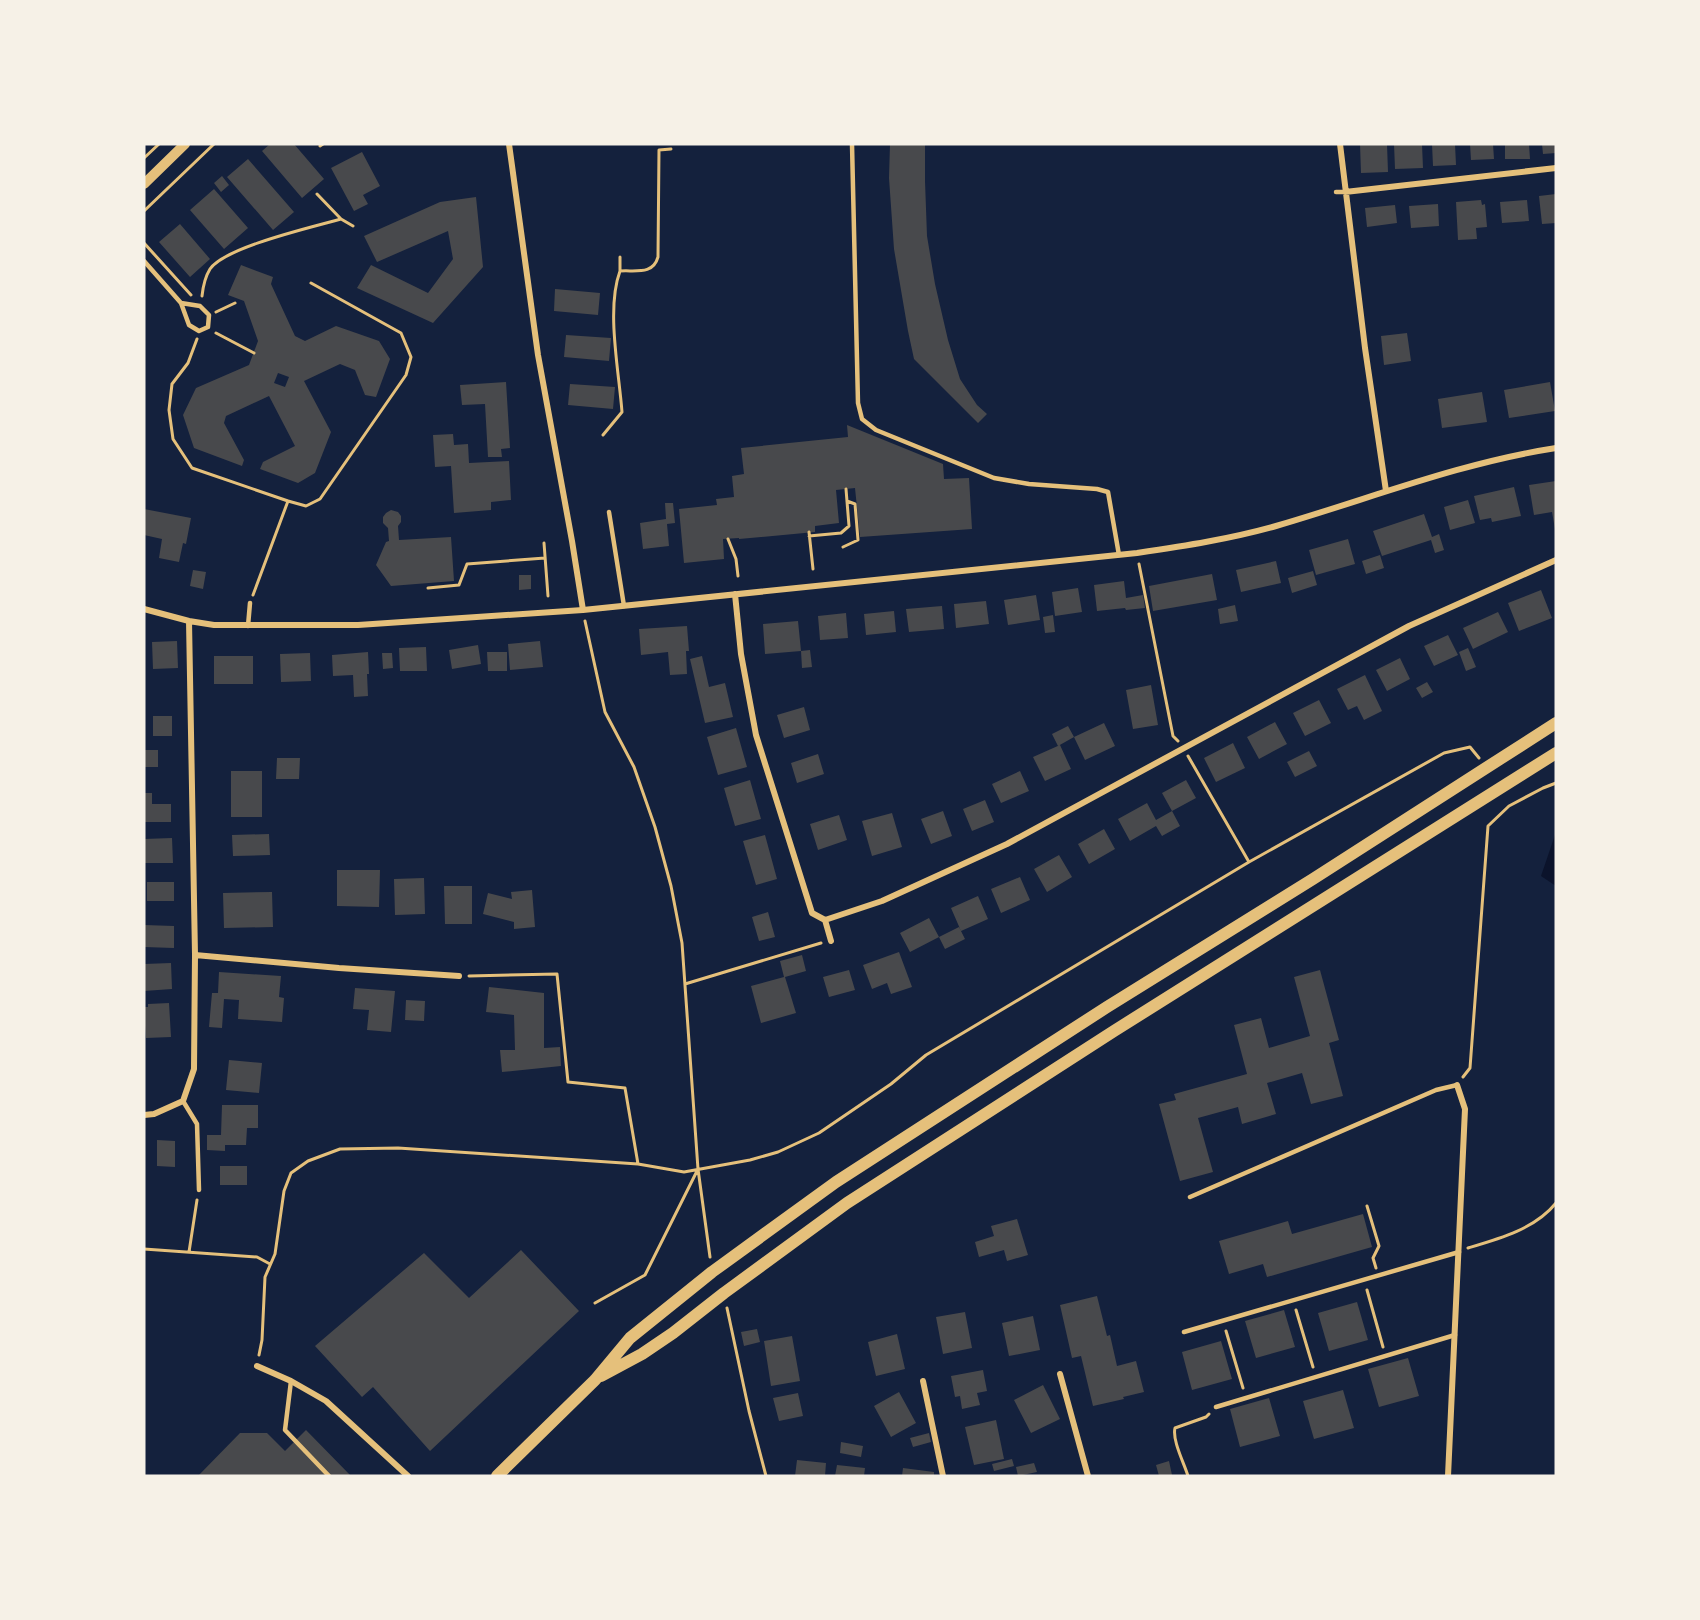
<svg xmlns="http://www.w3.org/2000/svg" width="1700" height="1620" viewBox="0 0 1700 1620" font-family="Manrope,sans-serif">
	<style>
		.water { fill: #0b132b }
		.building { fill: #48494c; fill-rule: evenodd }
		.lines { fill: none; stroke-linecap: round; stroke-linejoin: round }
		.path { stroke: #e5c07b; stroke-width: 3 }
		.service { stroke: #e5c07b; stroke-width: 4.5 }
		.minor { stroke: #e5c07b; stroke-width: 6 }
		.tertiary { stroke: #e5c07b; stroke-width: 10 }
		.secondary { stroke: #e5c07b; stroke-width: 12 }
	</style>
	<rect width="100%" height="100%" fill="#14213d"/>
	<path class="water" d="M1556 832V886L1541 876Z"/>
	<path class="building" d="M270 144H294L324 179 302 198 262 151Z
		M890 144H925V181L927 236 935 284 948 340 960 379 977 405 987 414 978 423 914 359 908 331 894 249 889 178Z
		M1360 144H1387L1388 172 1361 173Z
		M1394 144H1422L1423 168 1395 169Z
		M1432 144H1455L1456 165 1433 166Z
		M1470 144H1493L1494 159 1471 160Z
		M1505 144H1529L1530 159H1505Z
		M1542 144H1556V153L1543 154Z
		M362 152 380 186 363 195 368 204 354 211 331 168Z
		M248 159 294 212 273 230 227 177Z
		M222 176 229 185 221 192 214 183Z
		M214 189 248 228 224 249 190 210Z
		M1556 194V223L1542 224 1539 196Z
		M476 197 483 267 433 323 357 288 371 265 428 293 453 259 448 231 377 262 364 236 440 202Z
		M1481 200 1482 205 1485 204 1487 227 1476 228 1477 239 1458 240 1456 202Z
		M1527 200 1529 221 1502 223 1500 202Z
		M1438 204 1439 226 1411 228 1409 206Z
		M1395 205 1397 223 1367 227 1365 208Z
		M180 224 210 259 190 277 159 242Z
		M241 265 273 277 271 284 295 336 305 341 336 326 379 341 390 359 376 397 365 395 355 370 340 364 304 381 331 432 315 473 298 483 260 469 263 462 295 446 269 396 226 416 224 423 244 460 242 466 194 448 183 415 196 388 249 365 258 341 244 301 228 295ZM278 373 289 377 285 387 274 383Z
		M555 289 600 293 598 315 554 311Z
		M1407 333 1411 361 1384 365 1381 336Z
		M566 335 611 338 609 361 564 357Z
		M506 382 510 448 501 449 502 457H488L485 404 462 405 460 385Z
		M1550 382 1555 411 1509 418 1504 390Z
		M570 384 615 387 613 409 568 405Z
		M1482 392 1487 422 1442 428 1438 399Z
		M847 425 943 464 944 479 969 478 972 529 860 537 855 488 836 490 839 523 815 526V532L739 539V538L723 539 724 559 684 563 679 509 717 505 716 499 734 497 732 476 744 474 741 448 848 437Z
		M453 434 454 445 468 444 469 463 509 461 511 500 491 502V510L454 513 451 466 435 467 433 435Z
		M1556 481V529H1555L1552 512 1534 515 1529 485Z
		M1514 487 1521 516 1492 522 1491 518 1480 520 1474 496Z
		M1468 500 1475 523 1450 530 1444 507Z
		M665 503H673L675 523 667 524 669 546 643 549 640 523 666 519Z
		M144 509 191 518 186 544 183 543 179 562 159 558 162 539 144 535Z
		M391 510 398 512 401 516V522L398 526 399 540 451 537 454 581 391 586 376 565 386 542 389 541 388 528 383 523V517L386 513Z
		M1424 514 1432 537 1439 534 1444 550 1435 553 1431 540 1382 556 1373 531Z
		M1348 539 1355 564 1316 575 1309 550Z
		M1380 555 1384 568 1366 574 1362 561Z
		M1276 561 1281 583 1241 592 1236 570Z
		M193 570 206 572 203 589 190 586Z
		M1313 571 1317 585 1292 593 1288 578Z
		M1212 574 1217 600 1153 611 1149 586Z
		M519 575H531V589L519 590Z
		M1124 581 1126 598 1143 595 1145 608 1126 610 1125 608 1097 611 1094 585Z
		M1078 588 1082 612 1055 616 1052 592Z
		M1541 590 1552 618 1519 631 1508 603Z
		M1036 595 1040 620 1008 625 1004 600Z
		M986 601 989 624 956 628 954 604Z
		M1235 605 1238 621 1220 624 1218 609Z
		M942 606 944 629 909 632 906 609Z
		M894 611 896 632 866 635 864 614Z
		M1498 612 1508 632 1473 649 1463 628Z
		M846 613 848 638 820 640 818 616Z
		M1053 615 1055 632 1045 633 1043 617Z
		M798 621 801 651 765 654 763 624Z
		M687 626 689 651H686L687 674 670 675 668 652 641 655 639 629Z
		M1448 635 1458 655 1434 666 1424 646Z
		M177 641 178 668 153 669 152 642Z
		M540 641 543 667 510 670 508 644Z
		M478 645 481 664 452 669 449 650Z
		M426 647 427 671H400L399 648Z
		M1468 648 1476 667 1466 671 1459 652Z
		M810 650 812 667 802 668 801 651Z
		M368 652 369 674H367L368 696 354 697 353 675 333 676 332 655Z
		M487 652H507V671H488Z
		M310 653 311 681 281 682 280 654Z
		M382 653H392L393 668 383 669Z
		M214 656H253V684H214Z
		M702 656 709 687 725 683 733 717 705 723 690 659Z
		M1400 658 1410 679 1387 691 1376 670Z
		M1365 675 1382 711 1364 720 1357 706 1348 710 1337 689Z
		M1427 682 1433 692 1422 698 1416 688Z
		M1151 685 1158 725 1133 729 1126 690Z
		M1319 700 1331 723 1305 736 1293 713Z
		M804 707 810 730 784 738 777 715Z
		M153 716H172V736H153Z
		M1275 722 1287 744 1259 759 1247 737Z
		M1104 723 1115 746 1085 760 1074 737 1058 746 1052 734 1068 726 1074 737Z
		M736 728 747 767 718 775 707 737Z
		M1233 743 1245 768 1216 782 1204 758Z
		M1060 745 1071 769 1045 781 1033 757Z
		M144 750H158V767H144Z
		M1309 751 1317 766 1295 777 1287 762Z
		M818 754 824 774 797 783 791 763Z
		M277 758H300L299 779H276Z
		M231 771H262V817H231Z
		M1020 771 1029 791 1001 803 992 784Z
		M750 780 761 819 735 826 724 788Z
		M1186 780 1196 798 1172 811 1162 793Z
		M144 793H152V804H171V822H144Z
		M985 800 994 822 972 831 963 809Z
		M1147 803 1156 820 1172 811 1180 826 1162 836 1156 826 1130 841 1118 819Z
		M943 811 952 836 931 844 921 819Z
		M892 813 902 847 872 856 862 821Z
		M839 815 847 840 818 850 810 824Z
		M1104 829 1115 849 1089 864 1078 844Z
		M269 834 270 855 233 856 232 835Z
		M765 835 777 879 756 885 743 841Z
		M172 838 173 863H144V839Z
		M1059 855 1072 877 1047 892 1034 869Z
		M337 870H380L379 907 337 906Z
		M1020 877 1030 900 1001 913 991 889Z
		M424 878 425 914 395 915 394 879Z
		M147 882H174V901H147Z
		M444 886H472V924H445Z
		M532 890 535 927 514 929V922L483 914 488 893 512 899 511 892Z
		M272 892 273 927 224 928 223 893Z
		M978 896 988 919 961 931 951 908Z
		M768 912 775 937 759 941 752 917Z
		M929 918 939 937 910 952 900 933Z
		M144 925 174 926V948L144 947Z
		M959 927 965 939 945 949 939 937Z
		M899 952 912 987 891 994 887 983 872 989 863 965Z
		M802 955 806 971 785 977 796 1013 761 1023 751 986 784 977 780 961Z
		M171 963 172 989 144 991V964Z
		M849 970 855 990 829 997 823 977Z
		M1320 970 1339 1040 1329 1043 1343 1096 1311 1104 1302 1073 1267 1083 1276 1114 1242 1124 1238 1107 1198 1118 1213 1172 1180 1181 1159 1104 1176 1100 1174 1094 1247 1074 1234 1025 1261 1018 1269 1048 1310 1036 1294 977Z
		M219 972 281 976 279 997 284 998 282 1022 238 1019 239 1000 224 999 222 1028 209 1027 212 993H218Z
		M489 987 544 993V1048L560 1047 561 1066 502 1072 500 1050H515L514 1015 486 1012Z
		M355 988 395 991 391 1032 367 1030 369 1010 353 1009Z
		M406 1000 425 1001 424 1021 405 1020Z
		M169 1003 171 1037 146 1038 145 1026H144V1007H148V1004Z
		M229 1060 262 1063 259 1093 226 1090Z
		M222 1105H258V1128H247L246 1145H225V1151L207 1150V1135H221Z
		M157 1140 175 1141V1167L157 1166Z
		M220 1166H247V1185H220Z
		M1363 1214 1372 1247 1267 1277 1263 1264 1229 1274 1219 1241 1288 1221 1292 1234Z
		M1017 1219 1028 1255 1007 1261 1004 1250 979 1257 975 1242 994 1236 991 1226Z
		M521 1250 579 1311 430 1451 373 1387 362 1397 315 1346 424 1253 469 1298Z
		M1097 1296 1107 1336 1110 1335 1117 1366 1136 1361 1144 1392 1123 1397 1124 1399 1093 1406 1081 1356 1072 1358 1060 1305Z
		M1357 1302 1368 1340 1329 1351 1318 1313Z
		M1284 1310 1295 1347 1256 1358 1245 1321Z
		M965 1312 972 1348 943 1354 936 1317Z
		M1033 1316 1040 1350 1009 1356 1002 1323Z
		M757 1329 760 1342 744 1346 741 1332Z
		M897 1334 905 1369 876 1376 868 1342Z
		M792 1336 800 1381 771 1386 764 1341Z
		M1221 1341 1232 1379 1192 1390 1182 1352Z
		M1408 1358 1419 1396 1379 1407 1368 1369Z
		M983 1370 987 1391 977 1393 980 1405 962 1409 960 1396 955 1397 951 1376Z
		M1043 1385 1060 1419 1031 1433 1014 1400Z
		M1343 1390 1354 1428 1314 1439 1303 1401Z
		M899 1392 916 1423 891 1437 874 1406Z
		M798 1393 803 1416 779 1421 773 1398Z
		M1269 1398 1280 1436 1240 1447 1230 1409Z
		M996 1420 1004 1459 974 1465 965 1427Z
		M306 1430 351 1476H198L240 1433H267L285 1451Z
		M929 1433 931 1442 913 1447 910 1438Z
		M841 1442 863 1446 861 1457 840 1453Z
		M1012 1459 1014 1466 994 1471 992 1464Z
		M797 1460 826 1463 825 1476H795Z
		M1169 1461 1172 1475 1159 1476 1156 1465Z
		M1034 1463 1037 1472 1018 1476 1016 1467Z
		M837 1465 865 1468 864 1476H835Z
		M903 1468 934 1472V1476H902Z"/>
	<g class="lines">
		<path class="path" d="M320 146 323 144
			M144 158 159 144
			M317 194 341 219
			M144 211 214 144
			M144 243 191 295
			M620 257V271
			M202 296C203 287 205 277 210 269 225 247 313 227 341 219L353 226
			M216 312 235 303
			M216 333 254 353
			M197 339 188 363 172 384 169 410 173 439 192 468 288 501 306 506 320 499 406 375 411 357 401 333 311 283
			M603 435 622 412C619 371 606 309 620 271 636 270 653 275 658 257L659 150 671 149
			M809 532 813 569
			M809 536 841 533 849 526 846 489
			M728 539 736 559 738 576
			M544 543 548 596
			M843 547 858 540 855 504 847 501
			M1139 564 1173 736 1178 741
			M428 588 459 585 467 564 545 558
			M253 595 288 501
			M585 621 605 712 634 767 655 827 671 886 682 943 698 1169 710 1257
			M1188 756 1249 862
			M469 976 557 974 568 1082 625 1088 638 1164
			M685 984 821 943
			M1463 1077 1470 1068 1488 826 1509 806 1543 788 1556 783
			M1367 1206 1379 1246 1373 1258 1376 1268
			M1468 1248C1499 1239 1535 1229 1556 1203
			M144 1249 257 1257 270 1264
			M189 1252 197 1200
			M1367 1290 1383 1347
			M595 1303 645 1275 697 1171
			M727 1308 749 1411 766 1476
			M1296 1310 1313 1367
			M1226 1331 1243 1388
			M259 1355 262 1340 265 1277 275 1254 284 1191 291 1173 308 1161 340 1149 398 1148 638 1164 684 1172 750 1160 778 1152 819 1133 891 1084 926 1055 1249 862 1444 753 1470 747 1479 758
			M1188 1476C1184 1463 1172 1440 1175 1428L1206 1417 1209 1414"/>
		<path class="service" d="M852 144 858 403 862 419 876 430 994 478 1029 484 1097 489 1108 492 1119 555
			M1336 192H1345
			M144 261 181 303 189 325 199 331 208 327 209 315 200 306 181 303
			M609 512 624 606
			M248 626 250 603
			M183 1101 197 1124 199 1190
			M1190 1197 1436 1090 1457 1085
			M1184 1332 1459 1252
			M291 1381 285 1430 329 1476
			M1216 1407 1455 1335"/>
		<path class="minor" d="M509 144 538 355 572 541 583 610
			M1340 144 1365 348 1386 491
			M1345 192 1556 168
			M735 594 741 654 756 735 812 913 825 920 882 901 1007 844 1409 626 1556 560
			M144 609 189 621 214 625H358L583 610 1137 553C1184 546 1230 539 1276 526 1369 499 1459 463 1556 448
			M825 920 831 941
			M195 955 339 968 459 976
			M144 1115 154 1114 183 1101 194 1069 195 955 189 621
			M257 1366 291 1381 326 1401 408 1476
			M1060 1374 1088 1476
			M923 1381 943 1476
			M1448 1476 1465 1109 1457 1085"/>
		<path class="tertiary" d="M144 184 185 144"/>
		<path class="secondary" d="M601 1376 642 1354 673 1333 724 1293 847 1203 1114 1031 1556 753
			M497 1476 595 1380 630 1338 712 1272 836 1182 1107 1007 1313 879 1556 723"/>
	</g>
	<rect width="1700" height="1620" fill="none" stroke="#f6f1e7" stroke-width="291"/>
</svg>
